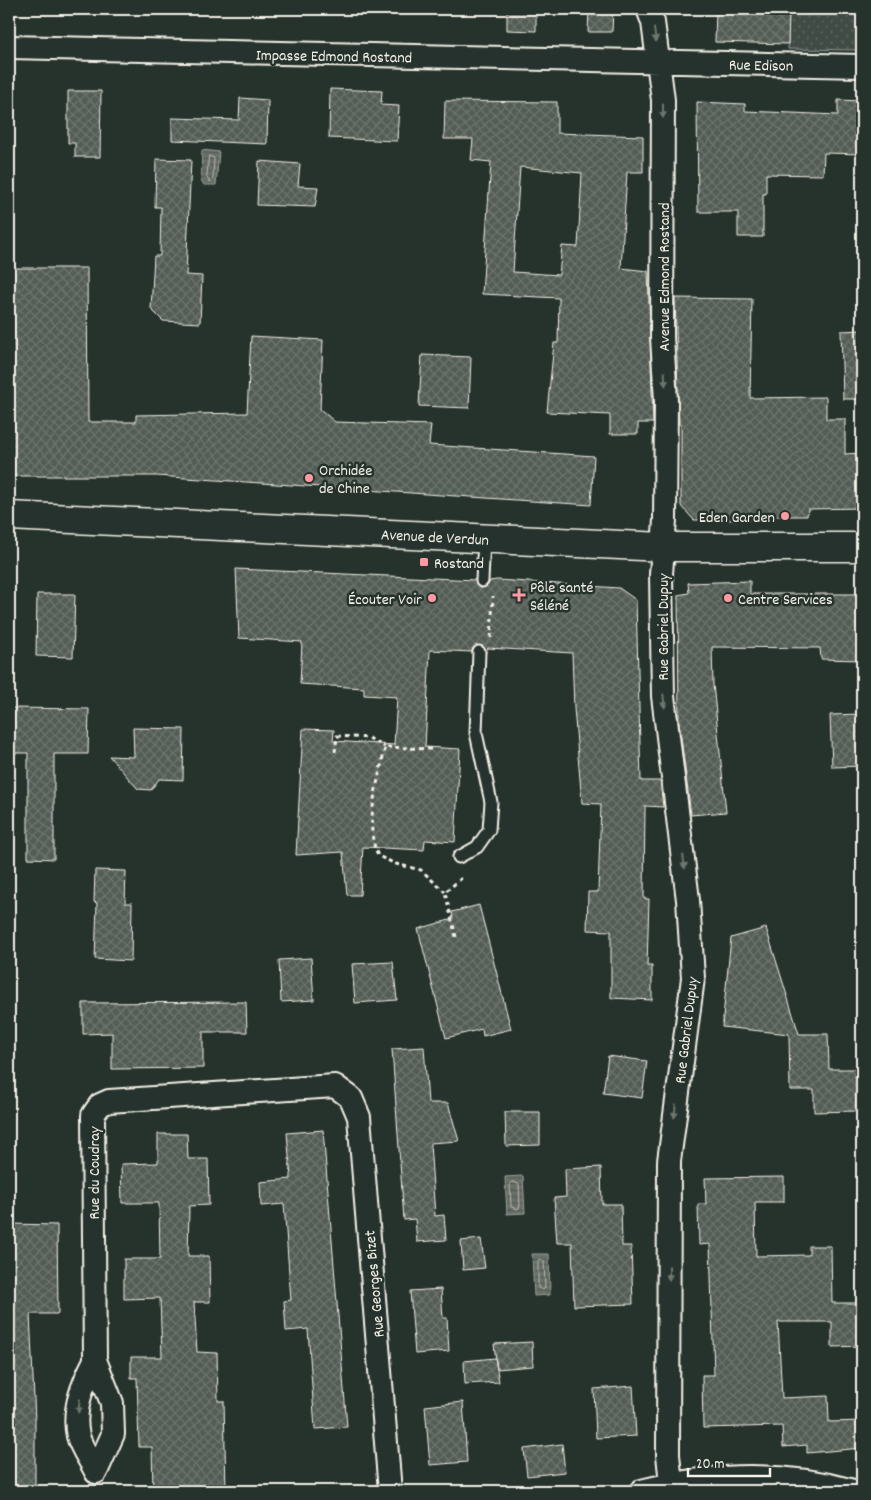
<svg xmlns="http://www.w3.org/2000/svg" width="871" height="1500" viewBox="0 0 871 1500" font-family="Dekko,sans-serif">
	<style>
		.garden { fill: url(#garden-dots); stroke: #9a9e96 }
		.water { fill: url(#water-rules); stroke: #9fa39b }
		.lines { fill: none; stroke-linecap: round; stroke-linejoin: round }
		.shore { stroke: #bcbdb5; stroke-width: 1 }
		.building { fill: url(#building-cross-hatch); stroke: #f4f1e8; fill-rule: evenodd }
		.lane-casing { stroke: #f4f1e8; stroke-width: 15 }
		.street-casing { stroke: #f4f1e8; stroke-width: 26 }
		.secondary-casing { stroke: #f4f1e8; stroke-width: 31 }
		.path { stroke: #f4f1e8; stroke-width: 3; stroke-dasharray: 4 4; stroke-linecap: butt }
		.lane { stroke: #26332d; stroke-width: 11 }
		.street { stroke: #26332d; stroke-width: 22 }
		.secondary { stroke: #26332d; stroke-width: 28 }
		.oneway { fill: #6e766e }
		.poi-dot { fill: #ff9aa2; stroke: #26332d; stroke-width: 2 }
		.labels { text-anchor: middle; stroke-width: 5; stroke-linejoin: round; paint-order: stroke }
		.street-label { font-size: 16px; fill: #f4f1e8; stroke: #26332d }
		.poi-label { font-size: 16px; fill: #f4f1e8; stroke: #26332d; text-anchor: start }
	</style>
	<defs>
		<pattern id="garden-dots" width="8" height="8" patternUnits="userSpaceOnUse" patternTransform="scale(1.25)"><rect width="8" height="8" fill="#414b45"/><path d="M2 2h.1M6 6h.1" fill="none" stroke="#5d6560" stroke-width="1.8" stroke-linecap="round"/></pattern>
		<pattern id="water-rules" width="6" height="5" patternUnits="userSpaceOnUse" patternTransform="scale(1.25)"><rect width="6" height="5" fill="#676f68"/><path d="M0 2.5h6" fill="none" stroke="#565a55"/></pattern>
		<pattern id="building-cross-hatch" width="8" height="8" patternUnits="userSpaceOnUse" patternTransform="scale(1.25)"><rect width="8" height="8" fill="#525c55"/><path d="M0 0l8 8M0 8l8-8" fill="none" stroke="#6c746d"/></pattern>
	</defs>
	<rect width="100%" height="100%" fill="#26332d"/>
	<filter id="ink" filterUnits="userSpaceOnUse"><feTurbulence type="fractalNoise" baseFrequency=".02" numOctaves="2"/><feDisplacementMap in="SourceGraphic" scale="10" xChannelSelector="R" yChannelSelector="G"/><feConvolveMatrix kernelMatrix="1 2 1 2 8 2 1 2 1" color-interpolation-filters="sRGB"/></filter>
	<g filter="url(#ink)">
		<path class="garden" d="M789 9H862V50L788 49Z"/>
		<path class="water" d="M202 150 219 152 216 185H204L201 180Z
			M523 1176 525 1213 507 1214 505 1177Z
			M532 1254H549L550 1295 534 1296Z"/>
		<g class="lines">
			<path class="shore" d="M209 156 214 158 213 179 210 182 207 178Z
				M513 1182 519 1184 520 1206 518 1209 511 1207 510 1184Z
				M540 1259 544 1261 545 1288 543 1290 538 1288V1261Z"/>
		</g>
		<path class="building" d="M507 9H536V31L507 30Z
			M589 9H613L612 32H588Z
			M716 9 789 11 788 44 715 42Z
			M330 89 382 91 381 105 399 106 397 141 329 138Z
			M68 91H101L100 157H75V143H68Z
			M240 98 268 100 267 144 172 140V118L239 120Z
			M838 100 862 101V154L824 153 823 175 766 174V194H763V237H738V212H698L697 102 745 104V111L838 115Z
			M445 101 557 102V133L643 136V172H627L621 268 648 271 653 423H638V434H610V415L547 412 554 343H558L559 298 482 294 491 162 471 160 473 139H444ZM520 167 582 173 578 247 562 246 559 275 513 272Z
			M156 159 191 160 186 275 202 276 200 323 163 321 151 309 154 256H160L161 207H155Z
			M259 161 300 164 298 186 318 187 315 207 257 205Z
			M9 268H87L88 422H136V415L247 413 251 336 323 340 320 409 335 422 431 425 429 445 594 456 591 505 156 476H9Z
			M675 298 752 299 750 398 826 397V419H845V454L862 453V508L808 509 807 516H766L767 520H694L681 506V424H679Z
			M862 330V399H843L841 331Z
			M422 355 471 357 469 408 419 406Z
			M236 569 475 580 478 587 482 588 488 585 490 581 497 580 619 588 636 600 641 781H660L663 807 645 806 644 899H649L647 966H652V1000L611 998V931L587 930 588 892H598L601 804 582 803 574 708 572 653 488 648 486 652 483 646 479 645 473 648 472 652 430 650 425 747 460 749 455 842 425 840 424 850 363 847 360 895H347L343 852 296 855 303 729 334 730 333 741 394 745 397 697 364 695V688L300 684 302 642 239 638Z
			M750 581V594H862L861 660 821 659 820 648 712 647 713 684 726 812 691 815 679 722 678 595 689 593 688 583Z
			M37 594H75L73 657 36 656Z
			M9 708 89 709 88 754H54V859L28 858V753H9Z
			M862 714V766L832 767 830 715Z
			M133 728 184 729 183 780 159 779 151 790 138 789 109 756 134 757Z
			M95 870 126 871 125 903H132L131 961 95 959 97 903 94 902Z
			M479 905 511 1029 483 1036 482 1029 446 1038 418 929 453 919 452 912Z
			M766 928 799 1034H828L829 1069H856V1111L814 1112V1090H790L789 1034 722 1027 731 938Z
			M311 958 314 1000 281 1002 279 960Z
			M393 962 397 1000 355 1003 352 964Z
			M246 1002 247 1032H203V1068L112 1069V1033L83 1034V1003Z
			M424 1047 428 1103H448L459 1141 430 1143 435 1216 444 1215 446 1240 417 1242 415 1219 404 1220 392 1049Z
			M608 1056 647 1061 642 1098 603 1093Z
			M505 1112H540V1145L506 1146Z
			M323 1130 347 1427 315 1429 308 1329 286 1331 284 1301 291 1300 284 1204 261 1206 260 1182 291 1179 287 1133Z
			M158 1134H187L188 1159H208L209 1205 189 1206 188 1256H209L210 1302H194L197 1352 217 1353 218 1401H224L226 1491H153L152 1447H139L137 1378H131V1357H162L160 1298 124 1299V1259H160L159 1203H122L121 1164 158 1163Z
			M601 1167 602 1204H621L622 1246H631L633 1304 574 1306 572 1243H557L554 1198 566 1197 565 1169Z
			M784 1177V1202H755L756 1256 809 1255V1246H831L832 1303H862V1346L832 1347V1322H778L782 1398 828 1396 829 1422 862 1421V1448L807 1453V1445L783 1447 782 1426 703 1428 702 1375H714L710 1244 699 1245 698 1204H706L705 1178Z
			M9 1224 57 1225 58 1314H30L35 1420V1491H9Z
			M481 1239 485 1268 463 1270 461 1241Z
			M441 1289 443 1318H447L449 1351 415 1354 410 1291Z
			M532 1342 533 1366 497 1369 494 1344Z
			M495 1358 499 1382 465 1384 464 1361Z
			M633 1386 636 1436 596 1438 594 1389Z
			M463 1402 467 1462 430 1465 425 1406Z
			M562 1444 565 1472 527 1476 524 1449Z"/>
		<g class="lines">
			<defs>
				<path id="lane" d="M482 581 484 539
					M459 857 477 847 489 830 491 802 476 733 479 652"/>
				<path id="street" d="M648 9 653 22 663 100 662 337 666 401 665 520 661 574 663 696 688 900 693 978 669 1161 668 1455 671 1483
					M9 47 862 66
					M95 1360C83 1383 72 1410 78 1436 81 1448 91 1461 96 1472L113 1434 112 1403 95 1360 93 1115 100 1105 109 1101 335 1086 351 1098 359 1117 390 1491
					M641 1491C713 1473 782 1471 854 1491"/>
				<path id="secondary" d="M9 516 663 547H862"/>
			</defs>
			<use href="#lane" class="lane-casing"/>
			<use href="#street" class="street-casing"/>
			<use href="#secondary" class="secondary-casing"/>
			<path class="path" d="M491 638 493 596
				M431 749 385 747C379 781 363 823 378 856L396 864 421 870 445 892
				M335 752 337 736 369 738 385 747
				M456 937 445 892 463 877"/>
			<use href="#lane" class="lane"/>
			<use href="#street" class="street"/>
			<use href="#secondary" class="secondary"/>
		</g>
		<defs><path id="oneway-solid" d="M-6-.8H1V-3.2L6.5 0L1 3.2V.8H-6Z" transform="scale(1.25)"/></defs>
		<g class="oneway">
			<use href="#oneway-solid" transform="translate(655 35) rotate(81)"/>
			<use href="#oneway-solid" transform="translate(663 111) rotate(90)"/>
			<use href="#oneway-solid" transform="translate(665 379) rotate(87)"/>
			<use href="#oneway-solid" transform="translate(664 701) rotate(84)"/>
			<use href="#oneway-solid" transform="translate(684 862) rotate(83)"/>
			<use href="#oneway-solid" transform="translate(675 1111) rotate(97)"/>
			<use href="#oneway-solid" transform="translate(669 1273) rotate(90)"/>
			<use href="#oneway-solid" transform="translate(79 1406) rotate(97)"/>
		</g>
	</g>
	<g class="poi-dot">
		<circle cx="309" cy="478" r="5"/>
		<circle cx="785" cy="516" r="5"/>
		<rect x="419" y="557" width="10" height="10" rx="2.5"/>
		<path d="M516.5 587.5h5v5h5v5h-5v5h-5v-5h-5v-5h5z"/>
		<circle cx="432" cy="598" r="5"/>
		<circle cx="728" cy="598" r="5"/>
	</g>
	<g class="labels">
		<g class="street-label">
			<text transform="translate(334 55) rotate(1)" y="6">Impasse Edmond Rostand</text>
			<text transform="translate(761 64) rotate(1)" y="6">Rue Edison</text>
			<text transform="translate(663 277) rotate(-90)" y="6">Avenue Edmond Rostand</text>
			<text transform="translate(435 536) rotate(3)" y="6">Avenue de Verdun</text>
			<text transform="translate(662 627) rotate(-90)" y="6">Rue Gabriel Dupuy</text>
			<text transform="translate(685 1030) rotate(-83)" y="6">Rue Gabriel Dupuy</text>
			<text transform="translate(93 1173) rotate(-90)" y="6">Rue du Coudray</text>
			<text transform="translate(373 1284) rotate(-95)" y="6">Rue Georges Bizet</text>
		</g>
		<g class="poi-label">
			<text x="319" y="475">Orchidée<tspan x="319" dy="18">de Chine</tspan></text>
			<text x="775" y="522" text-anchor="end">Eden Garden</text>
			<text x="434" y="568">Rostand</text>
			<text x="530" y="592">Pôle santé<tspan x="530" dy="18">Séléné</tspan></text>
			<text x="422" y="604" text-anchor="end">Écouter Voir</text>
			<text x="738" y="604">Centre Services</text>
		</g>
	</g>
	<rect width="871" height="1500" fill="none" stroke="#26332d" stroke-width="30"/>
	<rect x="15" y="15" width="841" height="1470" fill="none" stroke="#f4f1e8" stroke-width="2" filter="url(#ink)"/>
	<path d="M688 1468v8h82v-8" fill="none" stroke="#f4f1e8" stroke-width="2.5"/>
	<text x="696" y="1468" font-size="15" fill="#f4f1e8" stroke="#26332d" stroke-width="4" paint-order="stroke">20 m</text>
</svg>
